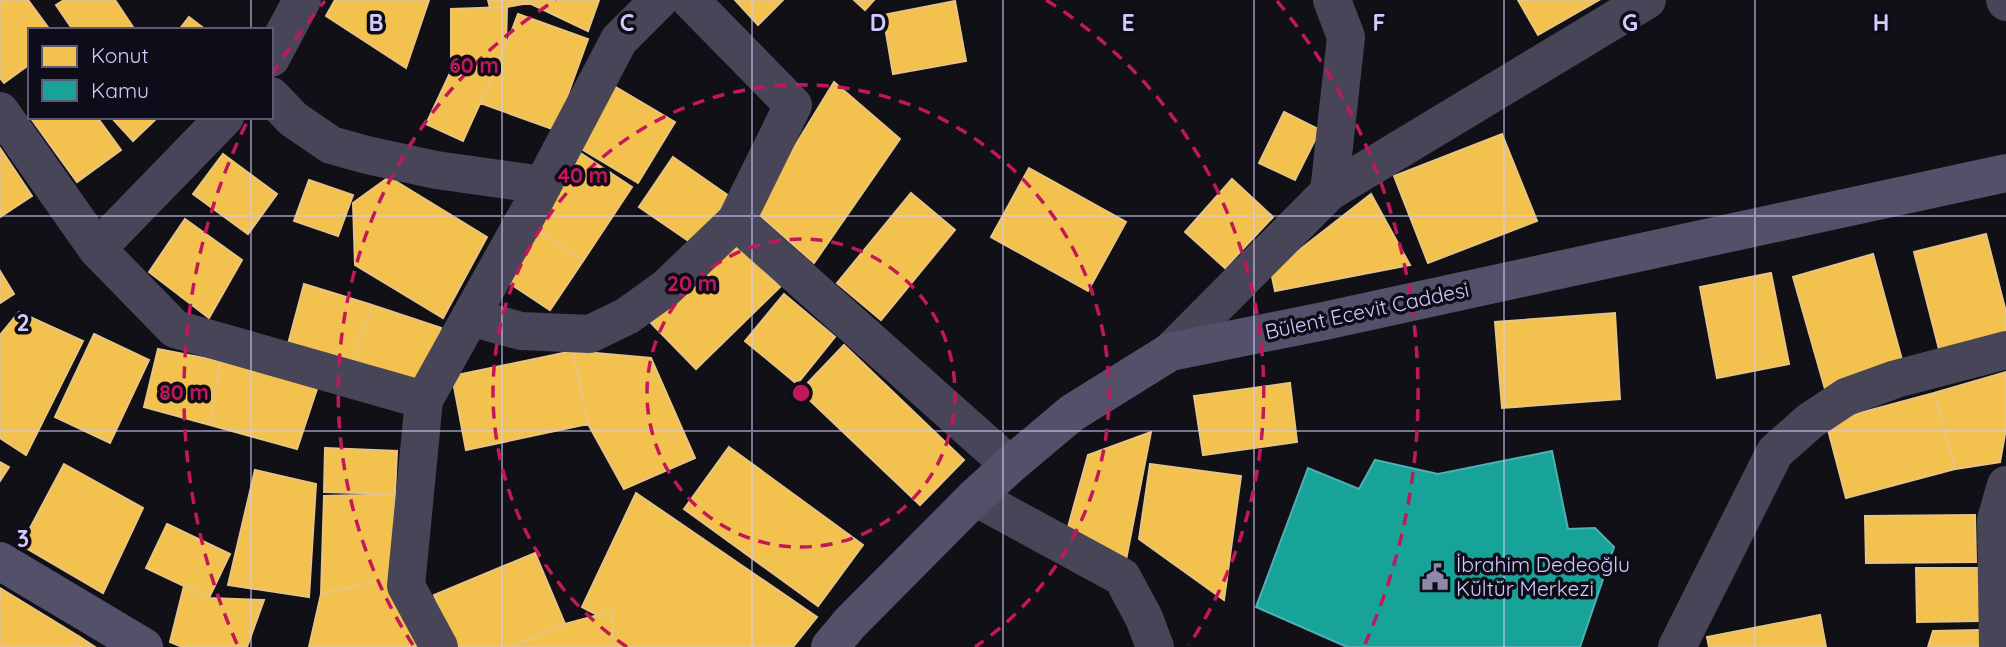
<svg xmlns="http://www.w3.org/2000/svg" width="2006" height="647" viewBox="0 0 2006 647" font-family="Quicksand,sans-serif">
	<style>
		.homes { fill: #f2c14e; stroke: #e8c482; stroke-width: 2 }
		.public { fill: #17a398; stroke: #4fafb5; stroke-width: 2 }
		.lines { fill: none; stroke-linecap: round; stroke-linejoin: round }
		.street { stroke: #474557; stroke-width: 38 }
		.secondary { stroke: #53516a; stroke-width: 38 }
		.grid { fill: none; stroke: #d2cafa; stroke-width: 2; stroke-opacity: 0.55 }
		.ring { fill: none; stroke: #c2185b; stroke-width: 3.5; stroke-dasharray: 12 9 }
		.labels { text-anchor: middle; stroke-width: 7; stroke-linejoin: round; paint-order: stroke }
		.street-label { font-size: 21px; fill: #d2cafa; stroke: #0f0c1a }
		.poi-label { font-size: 21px; fill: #d2cafa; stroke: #0f0c1a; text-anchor: start }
		.grid-label { font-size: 23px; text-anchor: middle; font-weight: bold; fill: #d2cafa; stroke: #0f0c1a; stroke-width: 7; stroke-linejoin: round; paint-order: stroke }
		.centre { fill: #c2185b; stroke: #0f0c1a; stroke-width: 3.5 }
		.ring-label { font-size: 21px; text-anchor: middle; font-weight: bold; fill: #c2185b; stroke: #0f0c1a; stroke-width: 7; stroke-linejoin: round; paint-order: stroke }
	</style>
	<rect width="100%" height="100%" fill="#111016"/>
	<path class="homes" d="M0 0H28L50 30H30V64L4 83 0 78Z
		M64 0H115L133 27 129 30H73L56 5Z
		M335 0H429L406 68 326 16Z
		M488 0H528L529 3 507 7 490 8Z
		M528 0H599L588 31 529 3Z
		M735 0H783L758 25Z
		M854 0H874L865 10Z
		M1518 0H1599L1538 35Z
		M955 1 966 61 893 74 883 15Z
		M507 7 506 46 463 141 426 124 451 71V9Z
		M518 14 588 39 555 130 480 103 506 46Z
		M189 17 206 30H179Z
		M834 82 900 139 814 263 755 211Z
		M614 86 675 122 638 183 578 147Z
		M1284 112 1320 130 1295 180 1259 163Z
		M30 117H97L121 150 77 182Z
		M111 117H158L133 141Z
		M1502 134 1537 221 1428 263 1394 176Z
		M0 148 32 196 0 217Z
		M579 152 632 187 583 261 531 226Z
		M223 154 277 194 248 234 193 194Z
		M673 157 729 196 696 246 639 207Z
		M1029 168 1126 222 1088 291 991 237Z
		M389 177 487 237 443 318 355 265 353 203Z
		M1232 179 1273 217 1225 268 1185 232Z
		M309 180 353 195 338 236 294 221Z
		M911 193 955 230 881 320 837 283Z
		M1371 194 1410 265 1275 291 1271 272Z
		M185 219 242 260 209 318 149 272Z
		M533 227 583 261 550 310 503 279Z
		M1986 234 2006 312V335L1940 353 1914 252Z
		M734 241 780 287 696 369 651 323Z
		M1873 254 1904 367 1825 389 1793 277Z
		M0 271 14 294 0 303Z
		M1771 273 1789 364 1717 378 1700 287Z
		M304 284 372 305 352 362 288 344Z
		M784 294 835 337 797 384 745 341Z
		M372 305 441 328 421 385 352 362Z
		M19 312 83 341 26 455 0 438V335Z
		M1615 313 1620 399 1502 408 1495 322Z
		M94 334 149 360 110 443 55 417Z
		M844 345 964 460 920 505 800 391Z
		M158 349 220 361 210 425 144 407Z
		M573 351 588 424 466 450 452 376Z
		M573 351 651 358 695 458 624 489 588 424Z
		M220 361 318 386 297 449 210 425Z
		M2006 372V429L2000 462 1955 469 1934 393Z
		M1290 383 1297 442 1203 455 1194 396Z
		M1934 393 1955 469 1846 498 1826 422Z
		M1151 432 1126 560 1068 527 1088 455Z
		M729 447 863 545 818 606 684 509Z
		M325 448 397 451 395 494 324 492Z
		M0 462 9 467 0 481Z
		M64 464 143 508 103 593 21 545Z
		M1150 464 1241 476 1224 600 1139 539Z
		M255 470 316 484 309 597 228 585Z
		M636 493 817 617 793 647H613V611L597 615 582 607Z
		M395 494 394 577 321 594 324 496Z
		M1975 515 1976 562 1866 563 1865 516Z
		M167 524 230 554 209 598 146 568Z
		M535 553 565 624 511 647H455L434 595Z
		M1916 568H1981V621L1917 622Z
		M394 577 432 647H309L321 594Z
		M184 586 209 598 264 600 247 647H182L170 642Z
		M0 588 80 637 74 647H0Z
		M613 611V647H511L565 624Z
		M1820 615 1826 647H1709L1707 637Z
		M1980 630V647H1928L1933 631Z
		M80 637 95 647H74Z"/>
	<path class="public" d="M1552 451 1568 529 1595 528 1614 547 1580 647H1347L1256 607 1308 468 1359 489 1375 460 1438 474Z"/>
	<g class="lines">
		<path class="street" d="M690 0 793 105 736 221 1010 465
			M2005 0 2006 2
			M271 58 302 0
			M271 96 293 119 331 145 367 155 436 170 543 185
			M0 111 97 249 175 329 424 400
			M1329 192 1647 0
			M97 249 225 117
			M470 317 521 331 590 334 627 316 666 288 736 221
			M1170 352 1329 192 1346 37 1332 0
			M975 497 1122 577 1144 618 1155 647
			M439 647 406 586 424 400 526 217 619 40 659 0
			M1677 647 1775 452 1810 421 1846 397 1896 379 2006 350
			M1998 647 1996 520 2006 485"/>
		<path class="secondary" d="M0 561 144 647
			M830 647 850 623 975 497 1010 465 1072 413 1170 352 1324 321 2006 173"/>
	</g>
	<path class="grid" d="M251 0V30M502 0V647M752 0V647M1003 0V647M1254 0V647M1504 0V647M1755 0V647M251 117V647M0 216H2006M0 431H2006"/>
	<g class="ring">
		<circle cx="801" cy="393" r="154"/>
		<path d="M627 647A308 308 0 1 1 975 647"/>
		<path d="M413 645A463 463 0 0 1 556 0M1046 0A463 463 0 0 1 1189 645"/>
		<path d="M237 644A617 617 0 0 1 249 118M272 75A617 617 0 0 1 325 1M1277 1A617 617 0 0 1 1365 644"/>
	</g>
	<defs>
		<symbol id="civic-bare" viewBox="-9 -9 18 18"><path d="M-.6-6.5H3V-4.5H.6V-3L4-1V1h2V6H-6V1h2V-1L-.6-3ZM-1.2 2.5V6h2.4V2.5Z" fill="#8e89aa" stroke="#0f0c1a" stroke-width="2.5" paint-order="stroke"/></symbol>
	</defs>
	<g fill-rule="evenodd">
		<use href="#civic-bare" x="1416" y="558" width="38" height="38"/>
	</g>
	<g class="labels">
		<g class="street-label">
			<text transform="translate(1367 311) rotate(-12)" y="7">Bülent Ecevit Caddesi</text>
		</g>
		<g class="poi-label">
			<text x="1456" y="572">İbrahim Dedeoğlu<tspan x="1456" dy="24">Kültür Merkezi</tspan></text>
		</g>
	</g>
	<g class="grid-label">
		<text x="376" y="31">B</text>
		<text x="627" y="31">C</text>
		<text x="878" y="31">D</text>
		<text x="1128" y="31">E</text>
		<text x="1379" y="31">F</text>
		<text x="1630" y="31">G</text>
		<text x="1881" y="31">H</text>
		<text x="23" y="331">2</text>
		<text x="23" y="547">3</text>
	</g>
	<circle cx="801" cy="393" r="10" class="centre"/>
	<g class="ring-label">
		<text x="474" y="73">60 m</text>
		<text x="583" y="183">40 m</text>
		<text x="692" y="291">20 m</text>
		<text x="184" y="400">80 m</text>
	</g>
	<rect x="28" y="28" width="245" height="91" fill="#0f0c1a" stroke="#5d5874" stroke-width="2"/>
	<rect x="42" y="46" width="35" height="21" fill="#f2c14e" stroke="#5d5874" stroke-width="2"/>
	<text x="91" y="63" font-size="21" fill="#d2cafa">Konut</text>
	<rect x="42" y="80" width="35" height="21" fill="#17a398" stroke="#5d5874" stroke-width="2"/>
	<text x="91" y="98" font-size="21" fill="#d2cafa">Kamu</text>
</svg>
